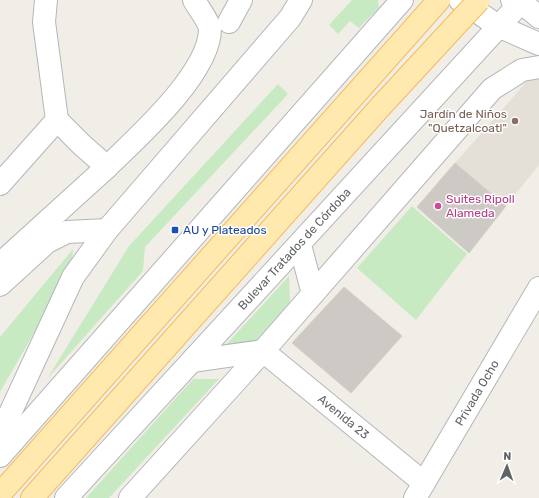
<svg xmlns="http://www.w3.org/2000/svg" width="539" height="498" viewBox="0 0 539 498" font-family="Rubik,sans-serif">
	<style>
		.education { fill: #e4e0d8 }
		.green { fill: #c8eac3 }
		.building { fill: #cdc9c4; stroke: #d7cfc5 }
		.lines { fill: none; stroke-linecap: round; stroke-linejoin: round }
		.minor-casing { stroke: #b3b6ba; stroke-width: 24 }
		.major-casing { stroke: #f9b959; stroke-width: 24 }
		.minor { stroke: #fff; stroke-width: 22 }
		.major { stroke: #ffe9af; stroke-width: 22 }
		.major-bridge-casing { stroke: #f9b959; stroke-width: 24; stroke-linecap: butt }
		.major-bridge { stroke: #ffe9af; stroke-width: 22 }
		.education-dot { fill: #8d6e63; stroke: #fff; stroke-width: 1.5 }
		.hotel-dot { fill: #d1479c; stroke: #fff; stroke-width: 1.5 }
		.transit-dot { fill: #1a4fb4; stroke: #fff; stroke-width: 1.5 }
		.labels { text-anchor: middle; stroke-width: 3; stroke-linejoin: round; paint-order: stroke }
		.education-label { font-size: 12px; fill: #785e54; stroke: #fff; text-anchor: end }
		.hotel-label { font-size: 12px; fill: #b23c85; stroke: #fff; text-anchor: start }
		.transit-label { font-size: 12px; fill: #164399; stroke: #fff; text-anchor: start }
		.street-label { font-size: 12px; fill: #5f6468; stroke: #fff }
	</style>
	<rect width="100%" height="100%" fill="#f1eee8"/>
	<path class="education" d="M539 79V165L506 206 455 163 528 80Z"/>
	<path class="green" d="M352 0H378L379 8 359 28 350 21 338 34 329 25Z
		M278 84 288 94 145 247 143 271 47 379 129 246Z
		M412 206 467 254 416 320 357 268Z
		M73 249 72 267 0 392V337Z
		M289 276 290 302 253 345 223 348Z
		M193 379H219L109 498H86Z"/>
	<path class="building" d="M455 163 506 206 469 253 417 207Z
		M344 287 402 336 351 393 292 343Z"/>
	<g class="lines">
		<defs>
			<g id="minor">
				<path d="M460 0 498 26 539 44"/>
				<path d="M512 0 521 2 539 17"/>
				<path d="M229 22 241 0"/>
				<path d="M57 120 82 145 107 167C137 138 210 73 210 29 209 21 198 8 194 0"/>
				<path d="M0 184 57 120 44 22 46 0"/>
				<path d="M300 245 313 294"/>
				<path d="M0 264 107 167"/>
				<path d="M0 285 47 242 67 232 107 230"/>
				<path id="s1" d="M263 351 424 483"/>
				<path d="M192 361 263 351"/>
				<path d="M0 435 73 277 107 230 290 18 301 0"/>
				<path d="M0 456 402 0"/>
				<path id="s2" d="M66 498 523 0"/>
				<path d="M130 498 263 351 492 89 522 70 539 67"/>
				<path id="s3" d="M415 498 539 288"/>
			</g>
			<path id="major" d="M0 494 439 0
				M32 498 381 106"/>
		</defs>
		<use href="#minor" class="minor-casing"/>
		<use href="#major" class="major-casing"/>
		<use href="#minor" class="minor"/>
		<use href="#major" class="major"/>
		<defs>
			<path id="major-bridge" d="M381 106 479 0"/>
		</defs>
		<use href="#major-bridge" class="major-bridge-casing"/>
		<use href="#major-bridge" class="major-bridge"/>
	</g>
	<circle class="education-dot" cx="515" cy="121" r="4"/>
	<circle class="hotel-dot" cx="438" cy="206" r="4"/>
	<rect class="transit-dot" x="171" y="226" width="8" height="8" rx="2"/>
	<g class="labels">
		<g class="education-label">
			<text x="507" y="118">Jardín de Niños<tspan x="507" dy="14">"Quetzalcoatl"</tspan></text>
		</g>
		<g class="hotel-label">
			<text x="446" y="203">Suites Ripoll<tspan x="446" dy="14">Alameda</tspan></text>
		</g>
		<g class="transit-label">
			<text x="183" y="234">AU y Plateados</text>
		</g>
		<g class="street-label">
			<text dy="4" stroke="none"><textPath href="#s2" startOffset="338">Bulevar Tratados de Córdoba</textPath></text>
			<text dy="4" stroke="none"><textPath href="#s3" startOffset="122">Privada Ocho</textPath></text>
			<text dy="4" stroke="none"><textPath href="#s1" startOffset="104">Avenida 23</textPath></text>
		</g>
	</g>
	<g transform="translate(507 466) rotate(2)" stroke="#ffffff" stroke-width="3" paint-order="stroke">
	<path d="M0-3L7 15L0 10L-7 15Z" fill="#5f6468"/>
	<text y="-6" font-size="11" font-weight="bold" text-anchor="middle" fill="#5f6468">N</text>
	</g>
</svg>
